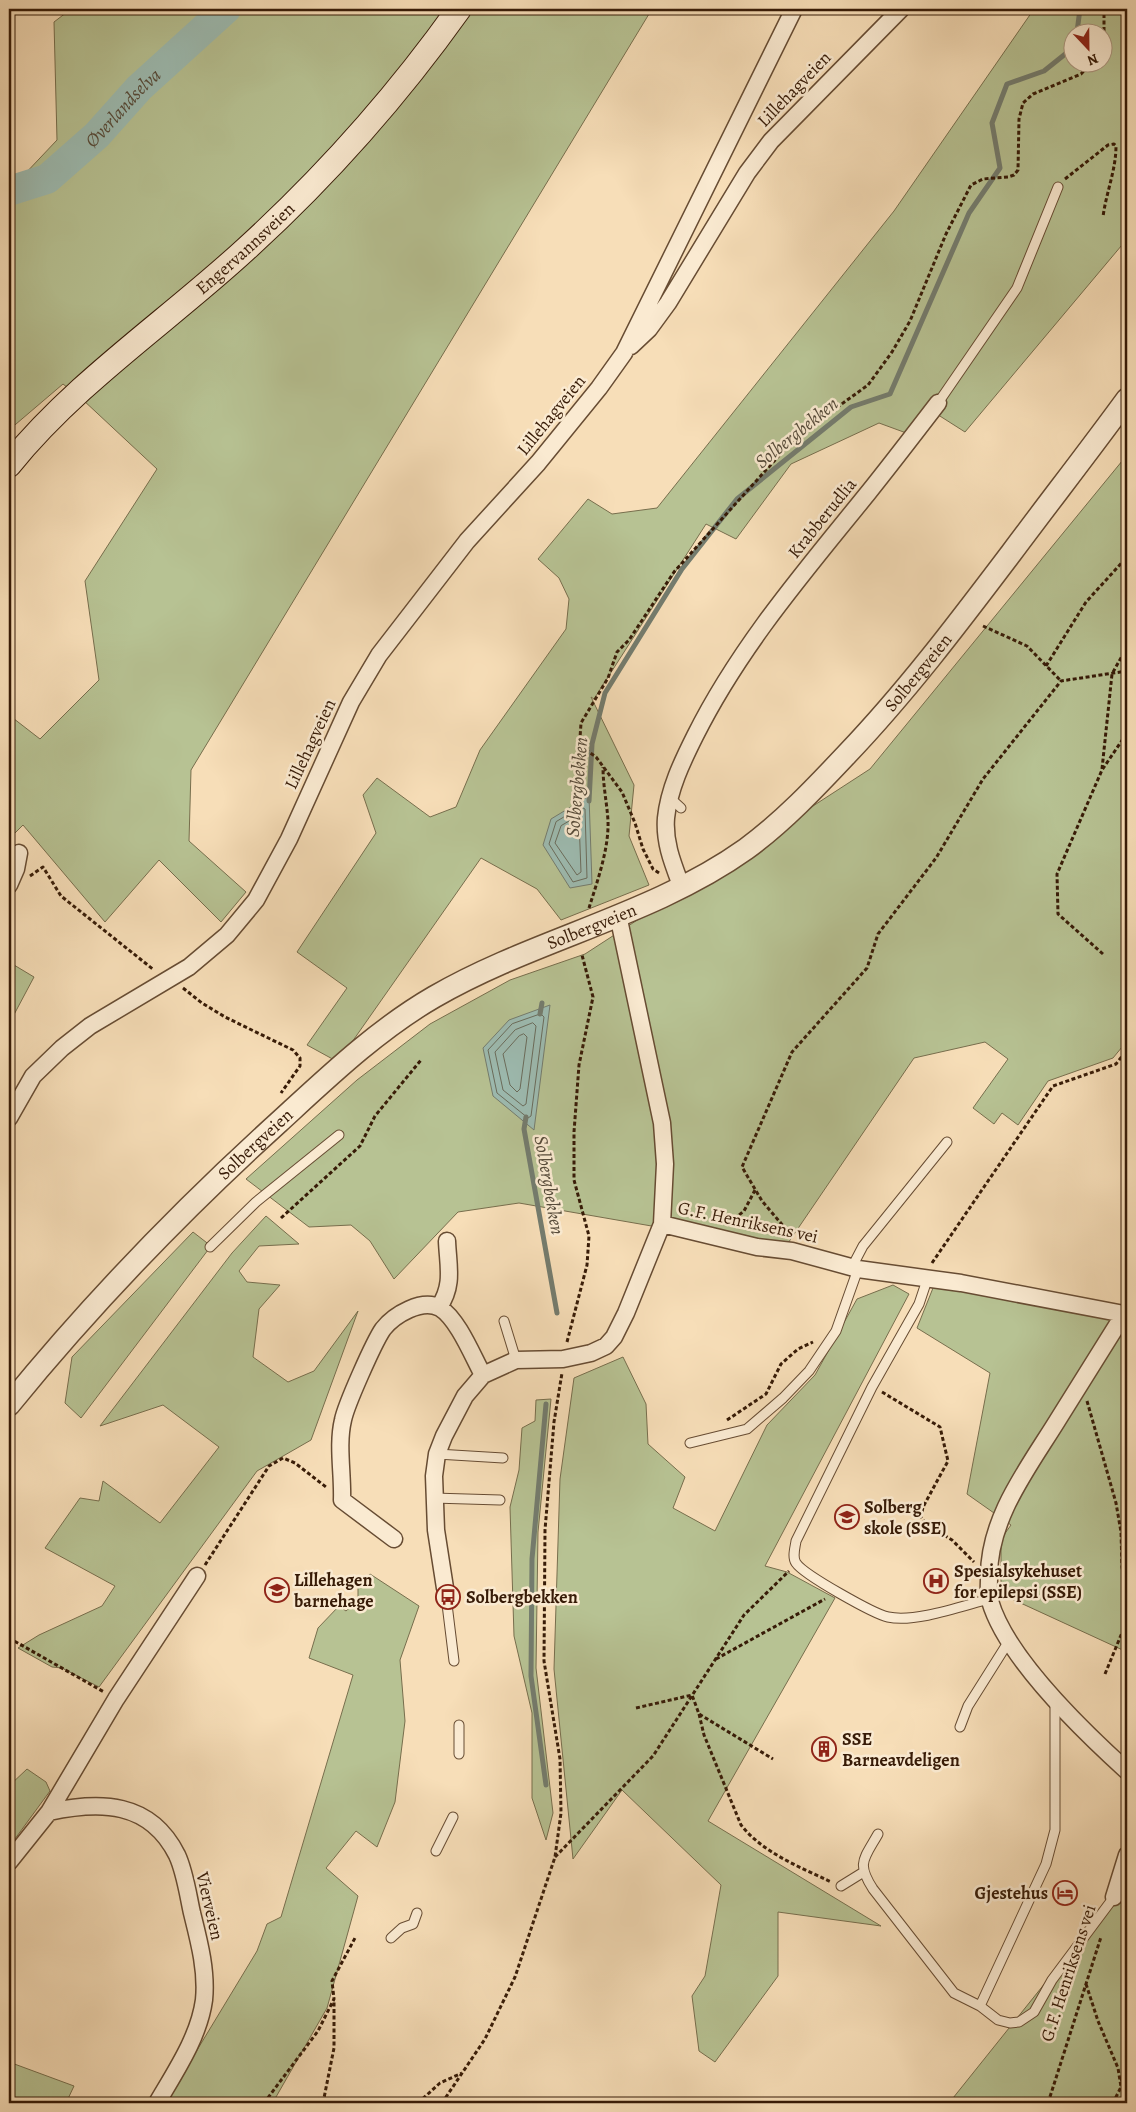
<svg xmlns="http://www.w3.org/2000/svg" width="1136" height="2112" viewBox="0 0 1136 2112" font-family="Alegreya,serif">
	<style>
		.green { fill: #b7c293; stroke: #776e4d; fill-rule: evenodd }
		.water { fill: #9dbcb2; stroke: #747c6e }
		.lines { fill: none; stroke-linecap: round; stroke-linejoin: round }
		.shore { stroke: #6a6c5c; stroke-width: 1 }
		.stream { stroke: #747c6e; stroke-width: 5 }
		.river { stroke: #9dbcb2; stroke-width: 30 }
		.service-casing { stroke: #674c33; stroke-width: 11 }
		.minor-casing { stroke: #674c33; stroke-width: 19 }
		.tertiary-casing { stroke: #674c33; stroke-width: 24 }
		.secondary-casing { stroke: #371b07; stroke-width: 26 }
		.path { stroke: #371b07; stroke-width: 3; stroke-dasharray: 4 2.5; stroke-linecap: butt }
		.service { stroke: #faead1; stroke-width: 9 }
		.minor { stroke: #faead1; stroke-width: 16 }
		.tertiary { stroke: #faead1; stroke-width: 21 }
		.secondary { stroke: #faead1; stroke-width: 24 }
		.labels { text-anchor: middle; stroke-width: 5; stroke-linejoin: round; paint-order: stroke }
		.street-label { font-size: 18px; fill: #371b07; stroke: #faead1 }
		.poi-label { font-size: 18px; font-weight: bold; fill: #371b07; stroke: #faead1; text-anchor: start }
		.water-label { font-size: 19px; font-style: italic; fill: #564b3a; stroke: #faead1 }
	</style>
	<rect width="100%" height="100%" fill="#f7deb8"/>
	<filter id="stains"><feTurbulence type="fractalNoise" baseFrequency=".004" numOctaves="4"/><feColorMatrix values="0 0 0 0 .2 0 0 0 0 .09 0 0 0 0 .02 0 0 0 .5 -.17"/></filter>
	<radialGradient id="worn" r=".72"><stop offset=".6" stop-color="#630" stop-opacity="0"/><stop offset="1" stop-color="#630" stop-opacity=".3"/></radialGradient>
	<path class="green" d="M71 9H652L191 770 189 841 246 892 221 922 159 860 105 922 23 825 9 839V715L40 739 99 680 85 581 157 469 82 399 63 384 9 430V177H22L57 140 54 22Z
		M1034 9H1127V239L965 432 932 411 909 434 879 423 791 464 736 539 706 524 594 699 591 697 634 785 629 836 649 885 561 920 537 889 481 858 338 1062 307 1045 347 988 297 952 376 833 363 795 377 778 430 817 456 807 480 750 566 629 569 599 559 578 538 559 588 499 612 514 657 508 894 211ZM1074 32H1104V62H1074Z
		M1127 455V1041L1113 1058 1048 1081 1018 1125 1002 1113 994 1124 973 1108 1008 1059 985 1042 914 1058 784 1249 519 1203 458 1212 394 1279 370 1241 351 1225 309 1227 246 1179 357 1080 430 1024 510 980 585 954 870 769Z
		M9 962 34 977 9 1024Z
		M266 1216 299 1244 259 1246 239 1271 247 1282 280 1285 259 1309 253 1357 288 1382 314 1371 358 1311 311 1440 257 1471 99 1687 62 1668 52 1667 18 1648 39 1635 102 1606 115 1586 45 1548 80 1498 99 1501 103 1481 160 1523 219 1447 163 1405 100 1426 232 1253Z
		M193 1232 211 1246 81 1418 65 1403 72 1357Z
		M935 1283 1127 1317V1652L1001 1594V1539L1011 1525 967 1494 990 1373 917 1328Z
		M893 1285 909 1294 765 1566 787 1572 835 1598 708 1821 881 1926 778 1912V1976L715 2062 699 2051 692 1996 705 1976 721 1885 622 1790 573 1859 554 1669 560 1479 574 1378 623 1357 646 1404 648 1444 685 1477 673 1508 715 1531 767 1425 815 1375 857 1299Z
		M551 1399 538 1532 536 1668 553 1813 546 1840 532 1798V1713L514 1636 510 1507 519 1470 522 1428 535 1421 536 1400Z
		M370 1574 419 1606 400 1660 405 1721 395 1802 377 1847 356 1831 326 1868 358 1896 327 2008 276 2097 268 2103H165L257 1951 267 1924 281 1917 353 1675 309 1658 318 1628 339 1606 346 1611 358 1600V1585Z
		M27 1769 46 1782 50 1791 9 1847V1786Z
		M1127 1845V2103H949L1114 1897Z
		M9 2062 74 2086 66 2103H9Z"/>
	<path class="water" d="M589 796 592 884 570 888 543 845 551 819Z
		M550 1005 534 1130 493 1096 483 1048 509 1020Z"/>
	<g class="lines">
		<path class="shore" d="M581 807 585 809 587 878 573 882 549 844 556 822Z
			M575 818 579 820 581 872 577 875 555 843 561 826Z
			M541 1014 544 1017 531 1116 528 1118 497 1093 488 1050 512 1024Z
			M533 1023 536 1026 526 1104 523 1106 503 1090 495 1052 515 1030Z
			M524 1034 527 1037 520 1089 517 1092 510 1085 503 1054 519 1036Z"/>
		<path class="stream" d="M1077 32 1080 9
			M589 801 592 744 605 693 682 569 737 499 851 407 890 394 969 213 1000 168 992 123 1007 84 1044 71 1074 47
			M540 1014 542 1003
			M526 1117 524 1129 557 1313
			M546 1404 532 1559 531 1676 546 1785"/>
		<path class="river" id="s1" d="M9 191 47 179 97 135 139 88 226 9"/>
		<defs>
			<path id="service" d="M938 403 1017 288 1058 187
				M669 797 681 808
				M210 1247 256 1202 339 1135
				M852 1267 863 1246 947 1142
				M927 1280 919 1304 872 1387 796 1541C795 1548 792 1557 796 1563 804 1575 874 1614 888 1617 915 1623 962 1606 989 1599
				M504 1321 516 1360
				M690 1443 747 1429 783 1398 809 1371 836 1331 858 1269
				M437 1454 503 1458
				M433 1498 500 1500
				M445 1588 454 1661
				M459 1725V1754
				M960 1727 968 1706 1009 1641
				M878 1834C864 1859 856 1863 873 1889L954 1993 980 2006 998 2020 1010 2023 1019 2022 1034 2012 1052 1980 1114 1897
				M436 1851 453 1817
				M841 1886 862 1873
				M391 1938 402 1928 413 1924 417 1913
				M980 2006 1046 1864 1055 1830V1700"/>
			<path id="minor" d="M631 346 649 329 668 303 747 173 771 141 901 9
				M9 885 16 869 19 853
				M682 888C673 864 664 843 666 818 669 789 682 762 695 736 740 646 805 571 868 493 892 463 915 433 938 403
				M9 1118 33 1076 62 1048 90 1026 189 967 227 935 256 900 289 839 351 702 379 655 467 541 538 463 599 388 624 353 794 9
				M662 1224 757 1247 792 1251 858 1269 961 1283 1124 1314
				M439 1307C454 1285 448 1266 447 1241
				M1127 1313 1124 1314C1102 1349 1081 1383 1059 1418 1029 1467 988 1518 989 1578 989 1586 988 1594 990 1601 1006 1657 1084 1732 1127 1771
				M394 1539 342 1500C343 1474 337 1445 343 1420 346 1405 374 1342 383 1329 394 1315 422 1298 440 1308 458 1319 473 1357 483 1375
				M445 1588 436 1530 434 1476 437 1454 444 1436 465 1396 483 1375 516 1360 563 1359 591 1353 606 1346 614 1337 626 1313 662 1224 665 1164 662 1123 618 915
				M49 1812C100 1801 150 1801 177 1855 185 1872 188 1895 192 1913 199 1941 207 1971 204 2000 199 2037 175 2072 157 2103
				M9 1862 49 1812 116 1699 197 1576
				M1114 1897 1127 1855"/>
			<g id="tertiary">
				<path id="s2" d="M9 1405C92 1303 182 1210 279 1122 328 1077 377 1030 434 997 534 939 652 916 746 849 783 822 815 788 847 754 907 691 959 622 1012 552 1050 501 1089 451 1127 399"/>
			</g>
			<g id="secondary">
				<path id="s3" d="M9 465C76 382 168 321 246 249 325 177 397 96 459 9"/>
			</g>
		</defs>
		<use href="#service" class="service-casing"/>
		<use href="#minor" class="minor-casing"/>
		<use href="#tertiary" class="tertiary-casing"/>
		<use href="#secondary" class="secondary-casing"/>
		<path class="path" d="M1104 44V9
			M1065 179 1108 145 1114 144 1116 146C1116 170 1106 193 1103 217
			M983 626 1027 646 1061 681
			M1046 666 1086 602 1127 557
			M1102 769 1112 674 1127 647
			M659 873 653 869 643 849 635 823 622 792 596 757 586 750 580 738 581 723 608 678 617 652 629 640 674 572 785 449 814 424 868 385 892 352 910 321 946 234 971 185 983 179 1008 177 1014 175 1018 170 1019 119 1023 103 1033 94 1081 74 1092 62
			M30 876 43 867 61 896 154 970
			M589 908C597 882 609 849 608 821 607 803 603 786 603 767
			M1103 954 1058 914 1057 874 1102 770 1127 733
			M183 988 202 1003 225 1017 293 1050 300 1058V1066L281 1093
			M281 1218 360 1146 375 1116 421 1060
			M729 1223 744 1211 755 1190
			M791 1235 762 1201 742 1167 792 1052 867 968 878 934 936 858 983 779 1061 681 1127 671
			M932 1263 1053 1086 1116 1064 1127 1050
			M567 1342 587 1265 589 1236 574 1180V1132L579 1065 593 997 582 955
			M882 1392 940 1427 948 1461 923 1507 921 1517 926 1524 952 1540 974 1562
			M1087 1401 1116 1503 1121 1532 1122 1567 1127 1595
			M727 1420 766 1394 781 1364 798 1349 813 1342
			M205 1565 269 1466 283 1458 295 1463 326 1487
			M9 1638 104 1692
			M716 1659 825 1599
			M1105 1674 1126 1623 1127 1612
			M636 1708 692 1695 699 1714 773 1759
			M699 1714 704 1735 741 1825C763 1853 800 1867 831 1882
			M555 1857 653 1756 744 1615 789 1571
			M1086 1984 1098 2021 1118 2068 1121 2087 1113 2103
			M1121 2079 1127 2089
			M264 2103 318 2031 334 1999 332 1981 355 1938
			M323 2103 334 2048V2000
			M418 2103 440 2083 462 2073
			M442 2103 485 2039 515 1977 555 1857 561 1813 560 1759 544 1661 545 1530 554 1422 562 1373
			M1048 2103 1101 1937"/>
		<use href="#service" class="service"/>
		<use href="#minor" class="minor"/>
		<use href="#tertiary" class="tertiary"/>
		<use href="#secondary" class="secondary"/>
	</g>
	<defs>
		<symbol id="school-ring" viewBox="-11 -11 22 22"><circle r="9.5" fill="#faead1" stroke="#8f2418" stroke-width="1.5"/><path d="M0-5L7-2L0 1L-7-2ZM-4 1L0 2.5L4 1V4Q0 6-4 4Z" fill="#8f2418"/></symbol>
		<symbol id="hospital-ring" viewBox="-11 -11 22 22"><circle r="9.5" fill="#faead1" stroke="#8f2418" stroke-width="1.5"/><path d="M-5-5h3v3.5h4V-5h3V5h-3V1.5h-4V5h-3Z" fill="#8f2418"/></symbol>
		<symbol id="bus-ring" viewBox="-11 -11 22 22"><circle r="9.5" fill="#faead1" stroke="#8f2418" stroke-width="1.5"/><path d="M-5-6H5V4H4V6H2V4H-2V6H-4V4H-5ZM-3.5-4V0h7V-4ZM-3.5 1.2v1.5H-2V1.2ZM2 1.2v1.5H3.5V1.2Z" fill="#8f2418"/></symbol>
		<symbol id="building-ring" viewBox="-11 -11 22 22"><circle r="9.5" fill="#faead1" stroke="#8f2418" stroke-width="1.5"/><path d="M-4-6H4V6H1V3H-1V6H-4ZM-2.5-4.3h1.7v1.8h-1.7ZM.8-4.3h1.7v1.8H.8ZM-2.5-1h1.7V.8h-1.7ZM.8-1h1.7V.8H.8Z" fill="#8f2418"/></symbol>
		<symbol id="hotel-ring" viewBox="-11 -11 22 22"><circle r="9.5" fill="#faead1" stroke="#8f2418" stroke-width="1.5"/><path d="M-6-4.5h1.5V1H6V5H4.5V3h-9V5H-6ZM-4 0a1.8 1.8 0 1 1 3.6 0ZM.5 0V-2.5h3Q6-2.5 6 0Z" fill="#8f2418"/></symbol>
	</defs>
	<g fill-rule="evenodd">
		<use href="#school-ring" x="833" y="1503" width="28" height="28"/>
		<use href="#hospital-ring" x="922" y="1567" width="28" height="28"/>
		<use href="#school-ring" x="263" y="1576" width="28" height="28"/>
		<use href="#bus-ring" x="434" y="1583" width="28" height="28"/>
		<use href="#building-ring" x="810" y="1735" width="28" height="28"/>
		<use href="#hotel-ring" x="1051" y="1879" width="28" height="28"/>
	</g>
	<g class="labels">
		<g class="street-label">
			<text transform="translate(794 89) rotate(-46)" y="6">Lillehagveien</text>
			<text dy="6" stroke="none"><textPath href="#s3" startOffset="321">Engervannsveien</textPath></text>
			<text transform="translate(551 415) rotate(-51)" y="6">Lillehagveien</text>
			<text transform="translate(822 518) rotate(-51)" y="6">Krabberudlia</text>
			<text dy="6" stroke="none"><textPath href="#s2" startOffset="1184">Solbergveien</textPath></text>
			<text transform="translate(310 744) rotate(-65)" y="6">Lillehagveien</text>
			<text dy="6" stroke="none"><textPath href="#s2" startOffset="764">Solbergveien</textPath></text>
			<text dy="6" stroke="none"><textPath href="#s2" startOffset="359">Solbergveien</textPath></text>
			<text transform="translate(748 1222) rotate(12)" y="6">G.F. Henriksens vei</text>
			<text transform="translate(210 1906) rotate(77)" y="6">Vierveien</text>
			<text transform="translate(1068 1973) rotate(-72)" y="6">G.F. Henriksens vei</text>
		</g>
		<g class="poi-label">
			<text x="864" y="1513">Solberg<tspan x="864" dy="21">skole (SSE)</tspan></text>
			<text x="954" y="1577">Spesialsykehuset<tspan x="954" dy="21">for epilepsi (SSE)</tspan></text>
			<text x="294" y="1586">Lillehagen<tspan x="294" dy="21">barnehage</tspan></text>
			<text x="466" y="1603">Solbergbekken</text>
			<text x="842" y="1745">SSE<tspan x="842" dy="21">Barneavdeligen</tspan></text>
			<text x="1048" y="1899" text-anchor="end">Gjestehus</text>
		</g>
		<g class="water-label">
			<text dy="7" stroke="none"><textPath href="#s1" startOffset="144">Øverlandselva</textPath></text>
			<text transform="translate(796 432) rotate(-39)" y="7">Solbergbekken</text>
			<text transform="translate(576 787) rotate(-85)" y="7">Solbergbekken</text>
			<text transform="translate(550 1185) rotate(80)" y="7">Solbergbekken</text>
		</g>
	</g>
	<rect width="1136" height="2112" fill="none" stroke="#f7deb8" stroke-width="30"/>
	<rect x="10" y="10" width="1116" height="2092" fill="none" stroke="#371b07" stroke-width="2.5"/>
	<rect x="15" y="15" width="1106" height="2082" fill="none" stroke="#371b07"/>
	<g transform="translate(1088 48) rotate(158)"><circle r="24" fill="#faead1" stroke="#ac9780"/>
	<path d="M0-4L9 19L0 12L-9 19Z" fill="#8f2418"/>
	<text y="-8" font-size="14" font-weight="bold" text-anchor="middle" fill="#371b07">N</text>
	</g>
	<rect width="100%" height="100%" filter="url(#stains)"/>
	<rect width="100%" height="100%" fill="url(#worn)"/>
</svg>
